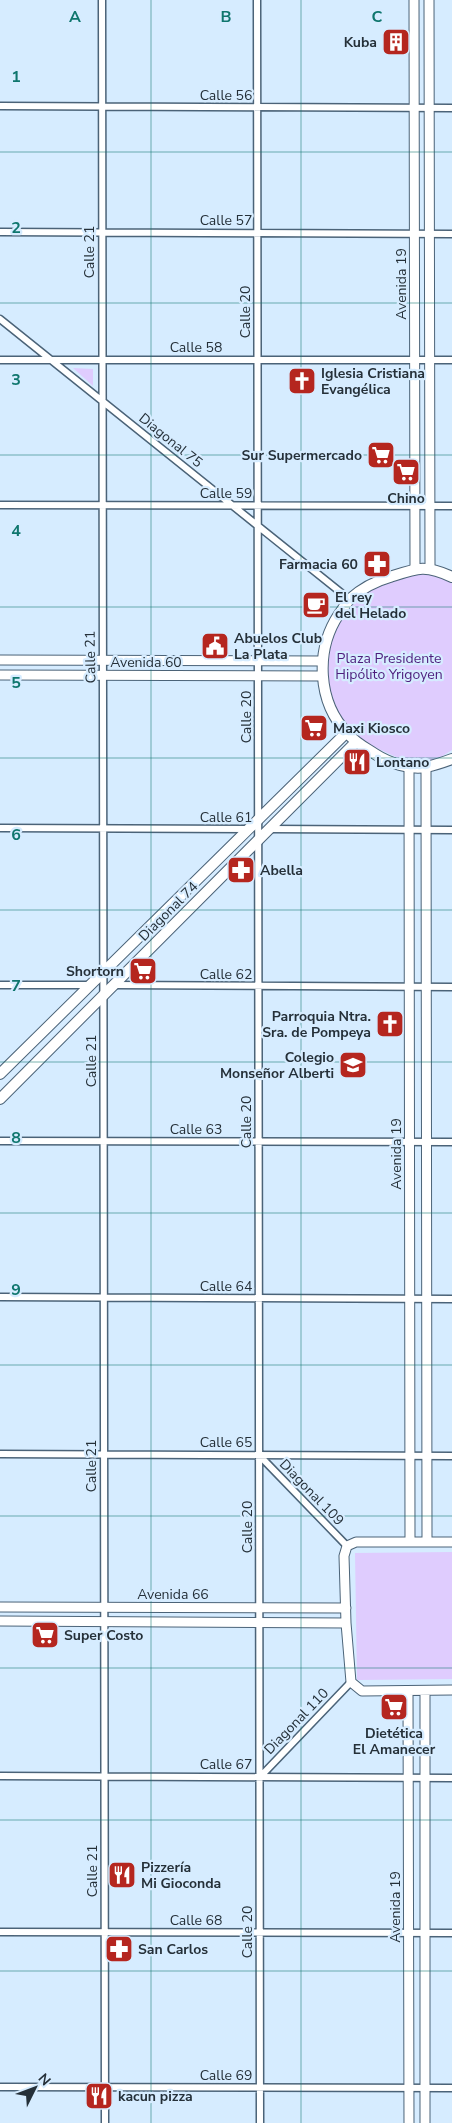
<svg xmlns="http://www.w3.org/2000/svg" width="452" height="2123" viewBox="0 0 452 2123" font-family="'Nunito Sans',sans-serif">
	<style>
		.green { fill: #dfccfe }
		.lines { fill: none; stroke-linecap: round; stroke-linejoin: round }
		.street-casing { stroke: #4b6378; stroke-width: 9 }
		.secondary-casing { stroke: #4b6378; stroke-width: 11 }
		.primary-casing { stroke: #4b6378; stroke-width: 12 }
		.street { stroke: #fff; stroke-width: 6 }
		.secondary { stroke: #fff; stroke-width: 9 }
		.primary { stroke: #fff; stroke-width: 10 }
		.grid { fill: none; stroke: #0f766e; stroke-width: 1; stroke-opacity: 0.55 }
		.labels { text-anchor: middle; stroke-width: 4.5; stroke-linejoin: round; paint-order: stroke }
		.poi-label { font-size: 14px; font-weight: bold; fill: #253039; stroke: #d6ecff; text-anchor: start }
		.street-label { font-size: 14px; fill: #253039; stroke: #d6ecff }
		.park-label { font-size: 14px; fill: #4d1e7d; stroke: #d6ecff }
		.grid-label { font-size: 16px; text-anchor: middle; font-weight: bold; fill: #0f766e; stroke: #d6ecff; stroke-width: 4.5; stroke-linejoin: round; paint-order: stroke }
	</style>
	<rect width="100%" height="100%" fill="#d6ecff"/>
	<path class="green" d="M73 368 93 369V386Z
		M410 571H430L452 581V750L433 762 405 761 359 740 341 721 325 676V655L341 615 373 585Z
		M452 1552V1679L357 1680 355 1553Z"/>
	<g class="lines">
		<defs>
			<path id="street" d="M102 0 105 2123
				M257 0 260 2123
				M0 106 452 108
				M0 232 452 234
				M0 319 349 599
				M0 360H452
				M0 505 452 506
				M0 828 249 829
				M269 829 452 830
				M0 985H91
				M114 985 452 987
				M0 1141 452 1142
				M0 1297 452 1299
				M0 1454 452 1456
				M259 1455 347 1546
				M0 1776 452 1778
				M260 1777 351 1682
				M0 1932 452 1933
				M0 2087 452 2088"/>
			<path id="secondary" d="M414 0 415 569
				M429 0 430 568
				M0 660 322 661
				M0 675 322 676
				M409 767 410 1541
				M426 767 427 1541
				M452 1542H356L347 1546 344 1556 346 1623 351 1682 362 1691 452 1690
				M0 1607 346 1608
				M0 1621 346 1623
				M408 1692 409 2123
				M425 1692V2123"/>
			<path id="primary" d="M452 577C425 564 417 568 390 577 376 581 361 589 350 599 346 603 343 609 339 614 315 650 317 702 348 734 356 743 366 748 375 754 389 763 410 770 426 767 435 765 444 762 452 759
				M0 1074 346 733
				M0 1099 356 742"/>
		</defs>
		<use href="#street" class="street-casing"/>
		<use href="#secondary" class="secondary-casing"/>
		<use href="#primary" class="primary-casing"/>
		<use href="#street" class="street"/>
		<use href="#secondary" class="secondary"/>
		<use href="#primary" class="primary"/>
	</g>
	<path class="grid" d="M151 0V2123M301 0V2123M0 152H452M0 303H452M0 455H452M0 607H452M0 758H452M0 910H452M0 1062H452M0 1213H452M0 1365H452M0 1516H452M0 1668H452M0 1820H452M0 1971H452"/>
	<defs>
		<symbol id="building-square" viewBox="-11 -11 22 22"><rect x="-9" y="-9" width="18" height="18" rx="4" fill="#b5261f" stroke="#d6ecff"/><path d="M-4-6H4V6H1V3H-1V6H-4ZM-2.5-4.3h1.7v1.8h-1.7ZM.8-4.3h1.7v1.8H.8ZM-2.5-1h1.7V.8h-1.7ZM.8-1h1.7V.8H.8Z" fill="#fff"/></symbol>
		<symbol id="church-square" viewBox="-11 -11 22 22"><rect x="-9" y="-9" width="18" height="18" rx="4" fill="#b5261f" stroke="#d6ecff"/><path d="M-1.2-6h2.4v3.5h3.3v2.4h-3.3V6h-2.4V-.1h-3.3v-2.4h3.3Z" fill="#fff"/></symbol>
		<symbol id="supermarket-square" viewBox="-11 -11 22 22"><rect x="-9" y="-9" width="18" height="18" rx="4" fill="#b5261f" stroke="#d6ecff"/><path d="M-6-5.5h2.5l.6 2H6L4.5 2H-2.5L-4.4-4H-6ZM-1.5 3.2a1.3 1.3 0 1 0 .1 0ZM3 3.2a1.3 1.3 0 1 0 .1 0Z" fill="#fff"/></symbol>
		<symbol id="pharmacy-square" viewBox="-11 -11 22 22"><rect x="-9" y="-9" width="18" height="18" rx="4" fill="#b5261f" stroke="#d6ecff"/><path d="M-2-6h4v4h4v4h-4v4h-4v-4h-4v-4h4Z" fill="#fff"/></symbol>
		<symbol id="cafe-square" viewBox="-11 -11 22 22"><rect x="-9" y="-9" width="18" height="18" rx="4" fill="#b5261f" stroke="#d6ecff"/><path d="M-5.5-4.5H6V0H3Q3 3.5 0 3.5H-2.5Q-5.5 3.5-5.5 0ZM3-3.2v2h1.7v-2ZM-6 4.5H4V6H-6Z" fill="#fff"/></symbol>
		<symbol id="civic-square" viewBox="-11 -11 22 22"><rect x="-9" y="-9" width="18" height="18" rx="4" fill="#b5261f" stroke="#d6ecff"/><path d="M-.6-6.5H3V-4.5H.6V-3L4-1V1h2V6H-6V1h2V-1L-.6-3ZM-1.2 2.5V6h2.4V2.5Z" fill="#fff"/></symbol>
		<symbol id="restaurant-square" viewBox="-11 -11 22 22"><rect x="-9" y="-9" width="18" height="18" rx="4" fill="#b5261f" stroke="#d6ecff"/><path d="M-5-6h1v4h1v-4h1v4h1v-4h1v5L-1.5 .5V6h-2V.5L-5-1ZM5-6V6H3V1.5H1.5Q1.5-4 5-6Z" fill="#fff"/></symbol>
		<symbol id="school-square" viewBox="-11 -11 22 22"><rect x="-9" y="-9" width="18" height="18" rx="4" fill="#b5261f" stroke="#d6ecff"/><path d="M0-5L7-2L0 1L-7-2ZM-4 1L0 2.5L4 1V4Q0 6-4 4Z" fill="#fff"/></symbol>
	</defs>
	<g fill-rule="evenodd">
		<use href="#building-square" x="380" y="26" width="32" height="32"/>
		<use href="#church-square" x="286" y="365" width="32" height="32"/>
		<use href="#supermarket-square" x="365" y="439" width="32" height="32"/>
		<use href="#supermarket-square" x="390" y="456" width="32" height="32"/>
		<use href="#pharmacy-square" x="361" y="548" width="32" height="32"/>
		<use href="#cafe-square" x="300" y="589" width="32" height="32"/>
		<use href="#civic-square" x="199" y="630" width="32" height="32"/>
		<use href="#supermarket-square" x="298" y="712" width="32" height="32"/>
		<use href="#restaurant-square" x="341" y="746" width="32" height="32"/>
		<use href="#pharmacy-square" x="225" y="854" width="32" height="32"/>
		<use href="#supermarket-square" x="127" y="955" width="32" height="32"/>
		<use href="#church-square" x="374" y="1008" width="32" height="32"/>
		<use href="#school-square" x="337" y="1049" width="32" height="32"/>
		<use href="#supermarket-square" x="29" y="1619" width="32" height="32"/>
		<use href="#supermarket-square" x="378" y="1691" width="32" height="32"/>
		<use href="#restaurant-square" x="106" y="1859" width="32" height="32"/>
		<use href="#pharmacy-square" x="103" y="1933" width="32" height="32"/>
		<use href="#restaurant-square" x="83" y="2080" width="32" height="32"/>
	</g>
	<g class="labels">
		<g class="poi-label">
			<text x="377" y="47" text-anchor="end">Kuba</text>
			<text x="321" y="378">Iglesia Cristiana<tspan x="321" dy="16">Evangélica</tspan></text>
			<text x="362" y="460" text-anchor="end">Sur Supermercado</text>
			<text x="406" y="503" text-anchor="middle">Chino</text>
			<text x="358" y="569" text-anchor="end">Farmacia 60</text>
			<text x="335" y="602">El rey<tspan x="335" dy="16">del Helado</tspan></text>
			<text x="234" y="643">Abuelos Club<tspan x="234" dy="16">La Plata</tspan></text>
			<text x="333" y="733">Maxi Kiosco</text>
			<text x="376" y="767">Lontano</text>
			<text x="260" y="875">Abella</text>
			<text x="124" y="976" text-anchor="end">Shortorn</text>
			<text x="371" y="1021" text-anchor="end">Parroquia Ntra.<tspan x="371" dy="16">Sra. de Pompeya</tspan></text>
			<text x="334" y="1062" text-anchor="end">Colegio<tspan x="334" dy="16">Monseñor Alberti</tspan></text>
			<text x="64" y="1640">Super Costo</text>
			<text x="394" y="1738" text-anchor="middle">Dietética<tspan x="394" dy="16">El Amanecer</tspan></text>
			<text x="141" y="1872">Pizzería<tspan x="141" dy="16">Mi Gioconda</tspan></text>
			<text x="138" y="1954">San Carlos</text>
			<text x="118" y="2101">kacun pizza</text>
		</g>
		<g class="street-label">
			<text x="226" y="100">Calle 56</text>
			<text x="226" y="225">Calle 57</text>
			<text transform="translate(89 252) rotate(-90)" y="5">Calle 21</text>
			<text transform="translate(401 284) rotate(-90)" y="5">Avenida 19</text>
			<text transform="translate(245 312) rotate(-90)" y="5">Calle 20</text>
			<text x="196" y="352">Calle 58</text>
			<text transform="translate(171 440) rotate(39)" y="5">Diagonal 75</text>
			<text x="226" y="498">Calle 59</text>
			<text transform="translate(90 657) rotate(-91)" y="5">Calle 21</text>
			<text x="146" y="667">Avenida 60</text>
			<text transform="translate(246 717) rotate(-90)" y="5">Calle 20</text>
			<text x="226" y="822">Calle 61</text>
			<text transform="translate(168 911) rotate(-45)" y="5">Diagonal 74</text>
			<text x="226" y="979">Calle 62</text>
			<text transform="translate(91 1061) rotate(-90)" y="5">Calle 21</text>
			<text transform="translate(246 1122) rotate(-90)" y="5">Calle 20</text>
			<text x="196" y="1134">Calle 63</text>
			<text transform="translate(396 1154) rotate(-90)" y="5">Avenida 19</text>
			<text x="226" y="1291">Calle 64</text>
			<text x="226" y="1447">Calle 65</text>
			<text transform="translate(91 1466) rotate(-90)" y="5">Calle 21</text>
			<text transform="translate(312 1492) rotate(46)" y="5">Diagonal 109</text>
			<text transform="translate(247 1527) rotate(-90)" y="5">Calle 20</text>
			<text x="173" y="1599">Avenida 66</text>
			<text transform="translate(296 1721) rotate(-46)" y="5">Diagonal 110</text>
			<text x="226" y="1769">Calle 67</text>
			<text transform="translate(92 1871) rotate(-90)" y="5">Calle 21</text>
			<text transform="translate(395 1907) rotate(-90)" y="5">Avenida 19</text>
			<text x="196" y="1925">Calle 68</text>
			<text transform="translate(247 1932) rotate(-90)" y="5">Calle 20</text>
			<text x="226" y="2080">Calle 69</text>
		</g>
		<g class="park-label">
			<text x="389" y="663">Plaza Presidente<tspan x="389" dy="16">Hipólito Yrigoyen</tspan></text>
		</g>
	</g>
	<g class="grid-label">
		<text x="75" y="22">A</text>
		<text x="226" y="22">B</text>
		<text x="377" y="22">C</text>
		<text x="16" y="82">1</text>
		<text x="16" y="233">2</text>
		<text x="16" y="385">3</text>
		<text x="16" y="536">4</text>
		<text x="16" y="688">5</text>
		<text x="16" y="840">6</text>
		<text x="16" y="991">7</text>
		<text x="16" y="1143">8</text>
		<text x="16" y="1295">9</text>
	</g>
	<g transform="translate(35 2088) rotate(48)" stroke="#d6ecff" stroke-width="4" paint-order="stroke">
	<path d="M0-4L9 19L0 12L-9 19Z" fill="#253039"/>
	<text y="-8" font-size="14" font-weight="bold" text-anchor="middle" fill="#253039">N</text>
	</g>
</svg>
